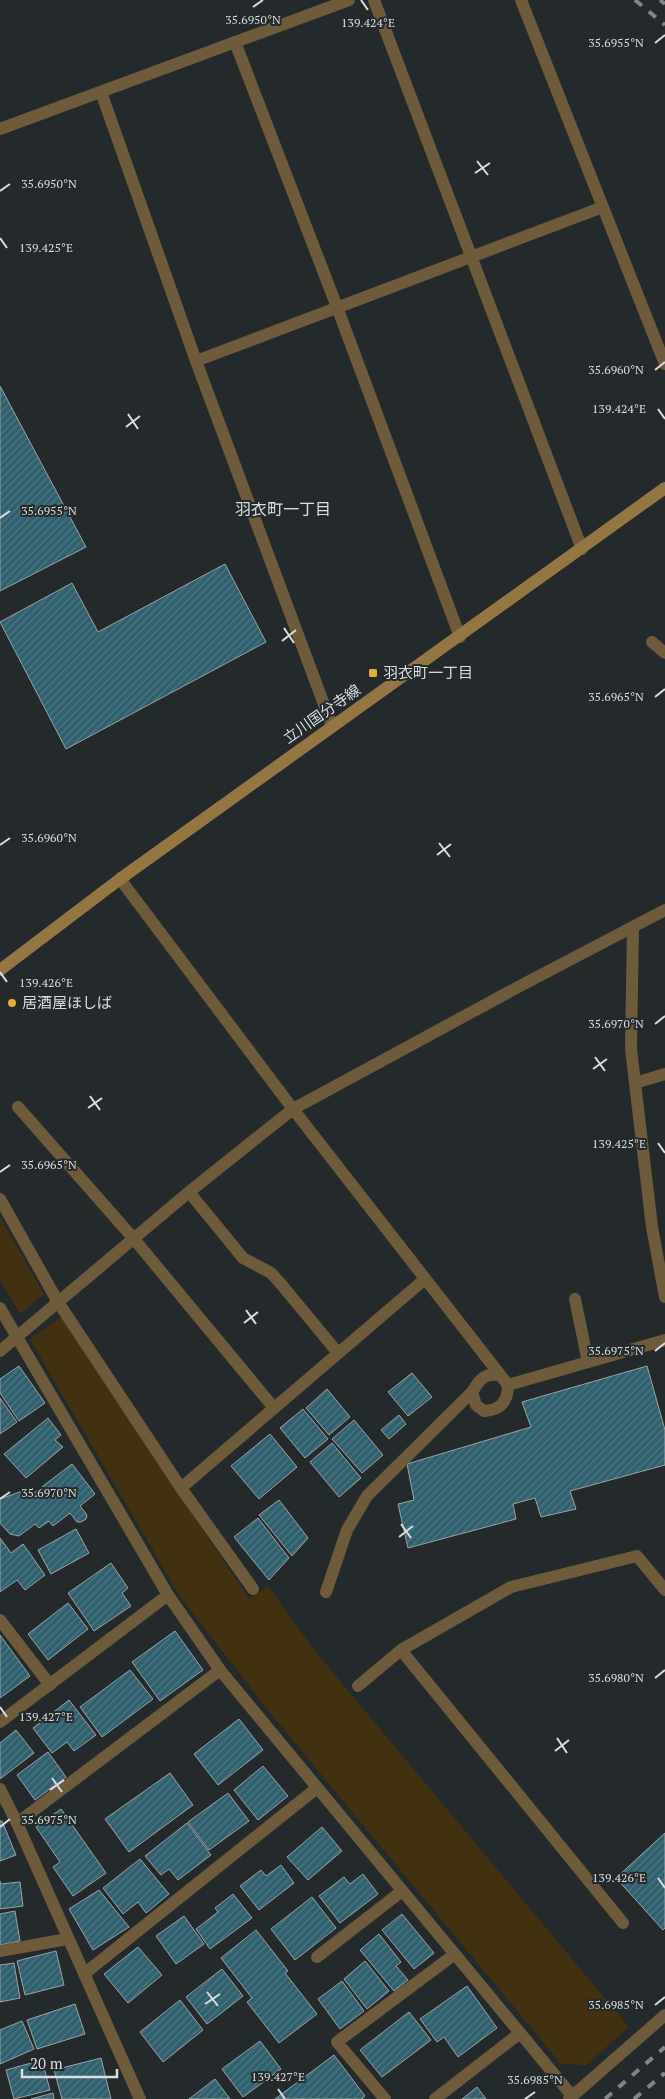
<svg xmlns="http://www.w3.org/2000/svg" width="665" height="2099" viewBox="0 0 665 2099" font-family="'PT Serif','Noto Sans JP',serif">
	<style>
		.green { fill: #423110 }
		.building { fill: url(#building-hatch); stroke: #9ca3a6 }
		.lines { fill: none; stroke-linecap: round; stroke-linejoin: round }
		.lane { stroke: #6d5b3b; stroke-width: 12 }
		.street { stroke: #6d5b3b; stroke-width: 12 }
		.secondary { stroke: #937642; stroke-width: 12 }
		.rail { stroke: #808587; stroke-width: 4; stroke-dasharray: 9 9; stroke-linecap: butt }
		.ticks { fill: none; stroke: #dadee0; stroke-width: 2 }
		.poi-dot { fill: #e6ac36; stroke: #242a2c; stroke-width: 2 }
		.labels { text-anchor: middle; stroke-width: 4; stroke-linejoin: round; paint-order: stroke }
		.poi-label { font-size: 15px; fill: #dadee0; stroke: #242a2c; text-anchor: start }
		.street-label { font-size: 15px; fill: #dadee0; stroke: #242a2c }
		.neighbourhood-label { font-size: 16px; fill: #dadee0; stroke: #242a2c }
		.ticks-label { font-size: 12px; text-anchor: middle; fill: #dadee0; stroke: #242a2c; stroke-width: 4; stroke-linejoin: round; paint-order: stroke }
	</style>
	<defs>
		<pattern id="building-hatch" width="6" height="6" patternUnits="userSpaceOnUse" patternTransform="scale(1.25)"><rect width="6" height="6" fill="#30606e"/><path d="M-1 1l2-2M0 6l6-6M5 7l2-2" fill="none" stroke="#4d7682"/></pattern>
	</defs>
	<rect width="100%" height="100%" fill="#242a2c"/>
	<path class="green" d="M0 1217 44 1294 20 1314 0 1280Z
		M61 1317 249 1599 268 1586 314 1650 629 2027 586 2065 561 2064 267 1709 181 1598 30 1339Z"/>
	<path class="building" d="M0 386 86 547 0 591Z
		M225 564 266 642 66 749 0 622 72 583 98 632Z
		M19 1366 45 1403 19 1421 0 1393V1379Z
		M647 1366 665 1430V1465L570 1491 576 1509 541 1517 535 1498 513 1504 516 1519 408 1548 398 1504 414 1500 407 1464 531 1427 522 1402Z
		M412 1373 432 1397 408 1416 388 1392Z
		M327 1389 350 1417 329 1435 306 1408Z
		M0 1398 17 1422 0 1434Z
		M303 1409 328 1439 305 1458 280 1428Z
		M399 1415 406 1424 389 1439 381 1430Z
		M48 1418 61 1435 55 1440 63 1447 26 1478 4 1454Z
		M354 1420 383 1455 362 1473 332 1439Z
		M270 1434 297 1467 259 1499 231 1466Z
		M332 1443 361 1478 339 1497 310 1462Z
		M72 1464 95 1494 80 1506 87 1515 86 1519 81 1522H77L70 1513 53 1526 49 1521 39 1528 35 1524 19 1536 10 1534 0 1523V1499L25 1490 30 1496Z
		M279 1500 308 1538 292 1556 259 1515Z
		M258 1518 289 1558 269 1580 234 1537Z
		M76 1529 89 1553 51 1574 38 1550Z
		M0 1538 11 1553 23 1544 45 1575 25 1590 17 1580 0 1592Z
		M111 1563 128 1588 122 1593 131 1606 94 1631 68 1593Z
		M68 1603 88 1629 48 1660 28 1634Z
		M175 1631 203 1670 160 1701 132 1662Z
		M0 1635 30 1676 0 1698Z
		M130 1670 153 1699 102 1737 80 1707Z
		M69 1700 96 1735 74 1751 67 1742 52 1753 33 1728Z
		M239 1719 263 1750 218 1785 194 1754Z
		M16 1730 34 1753 0 1779V1743Z
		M48 1752 66 1777 35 1800 17 1775Z
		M263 1766 288 1796 258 1820 234 1790Z
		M170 1773 193 1805 129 1852 105 1819Z
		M228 1793 249 1821 209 1850 188 1822Z
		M61 1809 106 1873 73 1896 53 1867 60 1862 36 1827Z
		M0 1821H2L16 1855 0 1861Z
		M187 1823 211 1855 178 1880 169 1869 161 1875 145 1856Z
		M322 1827 342 1851 308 1880 287 1857Z
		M665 1833V1928L663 1930 616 1878Z
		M140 1859 169 1894 146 1913 138 1902 123 1914 103 1888Z
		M281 1865 294 1883 259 1910 240 1886 261 1870 266 1876Z
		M363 1874 378 1894 340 1923 319 1896 344 1877 350 1884Z
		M0 1881V1884L20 1882 23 1906 0 1909Z
		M99 1890 129 1927 93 1950 69 1909Z
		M233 1894 252 1918 210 1949 196 1929 218 1912 215 1908Z
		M312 1897 336 1928 295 1960 271 1929Z
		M15 1911 20 1941 0 1945V1914Z
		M402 1914 434 1953 414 1969 382 1930Z
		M184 1916 204 1944 176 1964 156 1936Z
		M256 1930 288 1971 285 1973 317 2014 279 2043 247 2002 252 1998 221 1958Z
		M379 1934 401 1962 396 1966 408 1980 394 1991 360 1950Z
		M138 1947 162 1975 128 2003 104 1974Z
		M56 1951 64 1985 25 1995 17 1961Z
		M365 1961 389 1991 367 2009 344 1979Z
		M14 1963 20 1998 0 2002V1965Z
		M222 1969 243 1996 207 2024 186 1997Z
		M342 1981 364 2011 340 2029 318 1999Z
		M467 1986 497 2028 458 2057 444 2037 437 2042 420 2019Z
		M180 2000 203 2030 163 2062 140 2032Z
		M75 2004 85 2034 37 2049 27 2020Z
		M409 2012 431 2040 382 2077 360 2050Z
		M22 2021 34 2049 0 2064V2030Z
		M260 2041 281 2069 243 2097 222 2069Z
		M334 2055 365 2096 362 2099H275Z
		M101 2058 111 2099H62L54 2070Z
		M42 2060 50 2090 14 2099 6 2070Z
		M215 2079 230 2099H189Z
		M477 2087 486 2099H462Z
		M53 2093 54 2099H31Z"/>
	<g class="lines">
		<path class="lane" d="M374 0 582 549
			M235 42 337 307 460 637
			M652 642 665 653
			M635 1083 665 1074
			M18 1107 134 1239 274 1408
			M189 1192 243 1258 271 1273 281 1284 338 1353
			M0 1199 58 1302 181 1488 253 1589
			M575 1299 588 1362
			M472 1392 476 1405 484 1411C500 1410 508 1402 508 1385
			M181 1488 425 1279
			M326 1592 347 1530 367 1496 472 1392C480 1379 484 1373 499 1375
			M0 1620 50 1685
			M401 1650 623 1923
			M358 1686 401 1650 511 1587 637 1556 665 1590
			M17 1823 220 1670
			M0 1951 67 1939
			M317 1957 402 1891
			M84 1974 317 1788
			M385 2099 337 2042 455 1954"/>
		<path class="street" d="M521 0 665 364
			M101 92 196 361 332 726
			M0 129 349 0
			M196 361 603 207
			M120 879 293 1109 508 1385 665 1340
			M633 927 631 1049 652 1227 665 1297
			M0 1308 168 1595 220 1670 573 2097
			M0 1351 189 1192 293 1109 520 986 665 910
			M0 1722 168 1595
			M0 1789 17 1823 140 2099
			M435 2099 520 2033
			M569 2099 665 2015"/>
		<path class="secondary" d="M0 970 120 879 665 488"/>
		<path class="rail" d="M635 0 665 25
			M660 0 665 4
			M605 2099 665 2047
			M634 2099 665 2073"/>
	</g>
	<path class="ticks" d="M361 0 368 10M253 7 263 0M655 43 665 35M477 161 488 175M475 173 490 163M0 191 10 184M0 238 7 248M655 370 665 362M658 409 665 419M128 414 138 429M126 427 140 416M0 518 10 511M284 628 294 643M282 641 296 630M655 697 665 689M439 843 450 857M0 845 10 838M437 855 451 844M0 972 7 982M655 1024 665 1016M595 1057 605 1071M593 1069 607 1059M90 1096 100 1110M88 1108 102 1098M658 1143 665 1153M0 1172 10 1165M246 1310 256 1324M244 1323 258 1312M655 1351 665 1343M0 1499 10 1492M401 1524 411 1538M399 1537 413 1526M655 1678 665 1670M0 1707 7 1717M557 1738 567 1753M555 1751 569 1740M52 1778 62 1792M50 1790 64 1780M0 1827 10 1819M658 1878 665 1888M207 1992 218 2006M205 2004 220 1994M655 2005 665 1997M278 2089 285 2099M525 2099 535 2092"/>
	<g class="poi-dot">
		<rect x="368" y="668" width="10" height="10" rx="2.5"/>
		<circle cx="12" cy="1003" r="5"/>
	</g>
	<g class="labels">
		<g class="poi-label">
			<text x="383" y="678">羽衣町一丁目</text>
			<text x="22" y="1008">居酒屋ほしば</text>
		</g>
		<g class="street-label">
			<text transform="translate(322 714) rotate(-35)" y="5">立川国分寺線</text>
		</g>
		<g class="neighbourhood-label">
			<text x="283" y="515">羽衣町一丁目</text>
		</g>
	</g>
	<g class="ticks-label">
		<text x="253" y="24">35.6950°N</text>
		<text x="368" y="27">139.424°E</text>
		<text x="616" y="47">35.6955°N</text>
		<text x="49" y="188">35.6950°N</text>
		<text x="46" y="252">139.425°E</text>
		<text x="616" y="374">35.6960°N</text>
		<text x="619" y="413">139.424°E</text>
		<text x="49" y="515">35.6955°N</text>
		<text x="616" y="701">35.6965°N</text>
		<text x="49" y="842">35.6960°N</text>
		<text x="46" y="987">139.426°E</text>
		<text x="616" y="1028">35.6970°N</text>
		<text x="619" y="1148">139.425°E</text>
		<text x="49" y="1169">35.6965°N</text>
		<text x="616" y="1355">35.6975°N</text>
		<text x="49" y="1497">35.6970°N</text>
		<text x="616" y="1682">35.6980°N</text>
		<text x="46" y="1721">139.427°E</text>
		<text x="49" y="1824">35.6975°N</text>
		<text x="619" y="1882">139.426°E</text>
		<text x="616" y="2009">35.6985°N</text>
		<text x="278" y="2081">139.427°E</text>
		<text x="535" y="2084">35.6985°N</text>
	</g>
	<path d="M22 2069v8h95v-8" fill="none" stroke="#dadee0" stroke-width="2.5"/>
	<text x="30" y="2069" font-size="15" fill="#dadee0" stroke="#242a2c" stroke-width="4" paint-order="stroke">20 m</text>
</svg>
